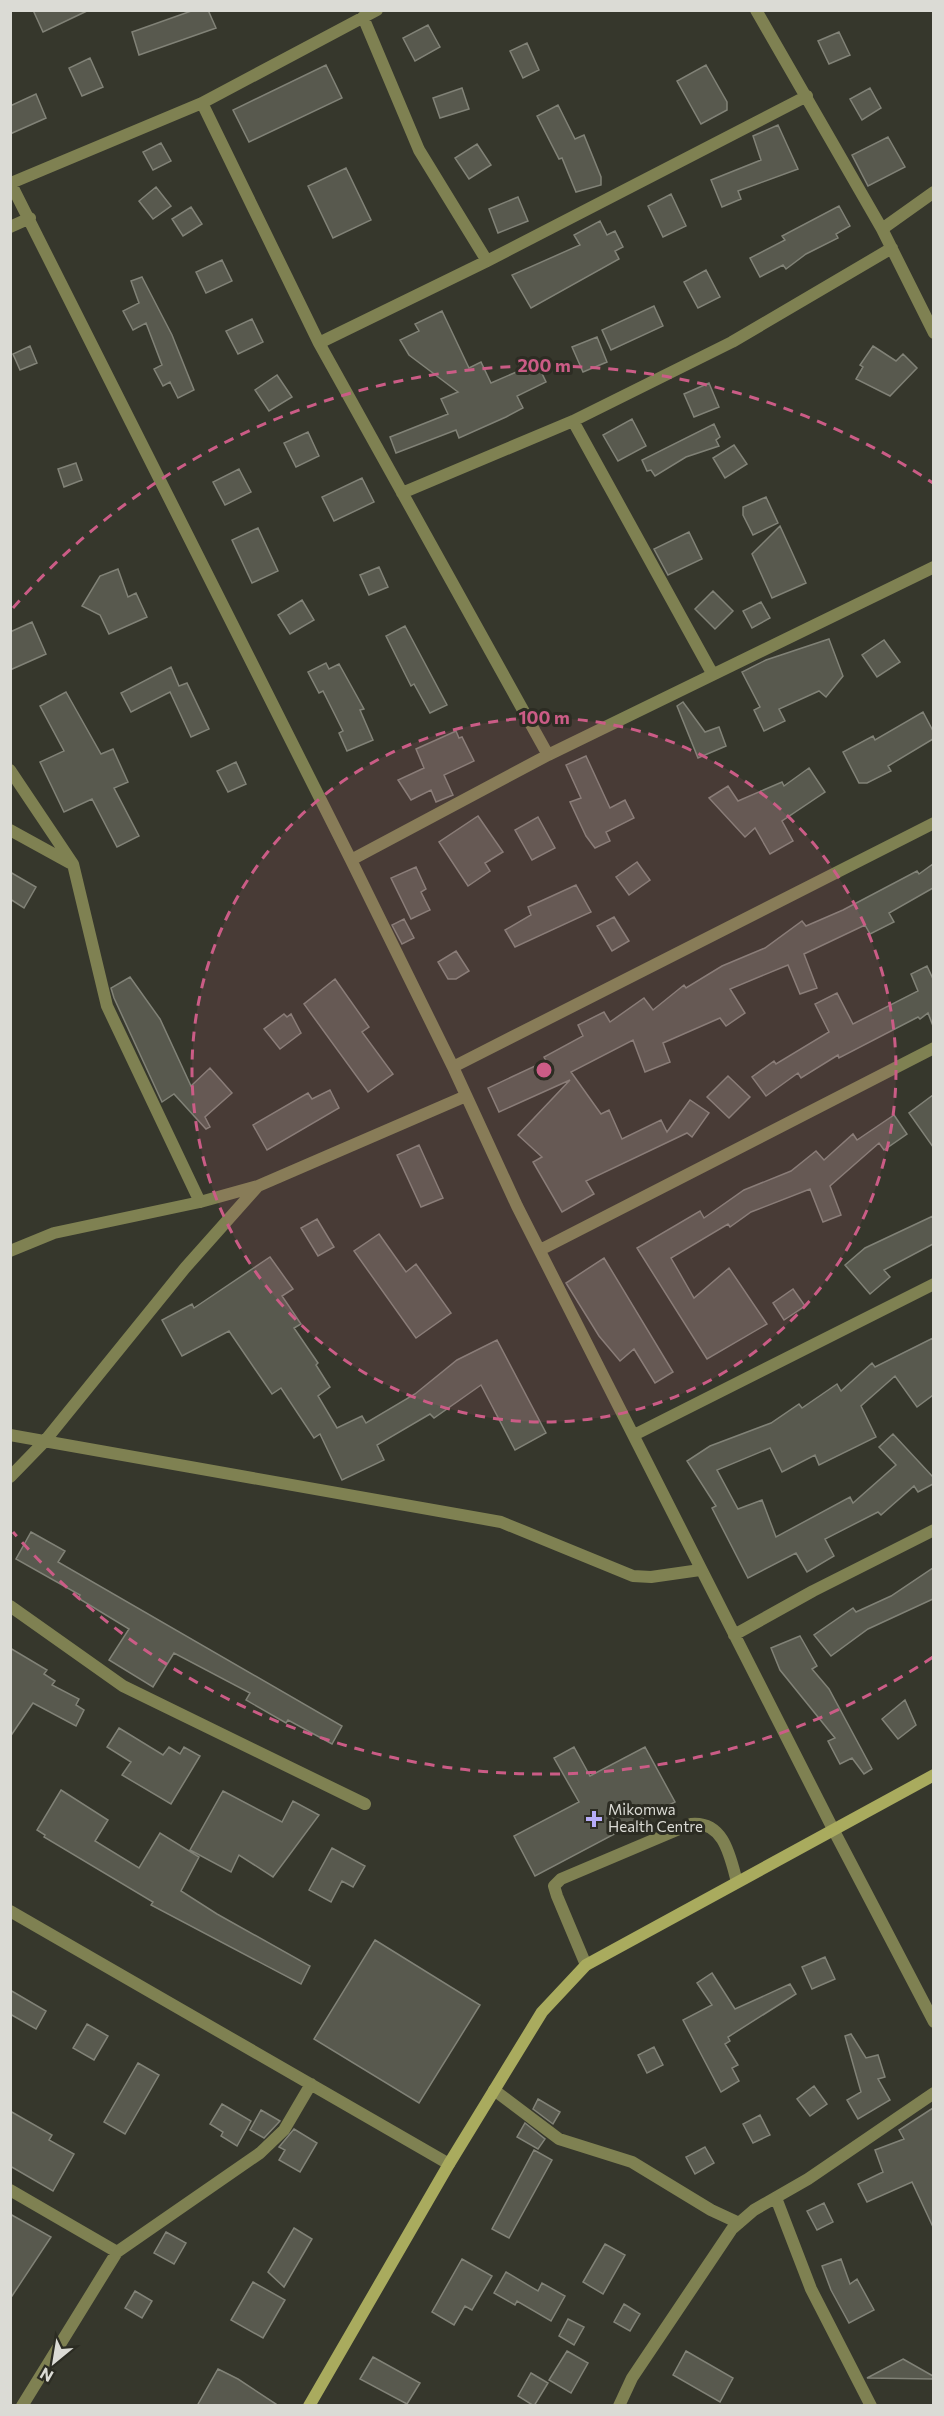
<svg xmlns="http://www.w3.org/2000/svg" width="944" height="2416" viewBox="0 0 944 2416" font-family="Commissioner,sans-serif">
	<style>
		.building { fill: #58594e; stroke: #818277; stroke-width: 1.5 }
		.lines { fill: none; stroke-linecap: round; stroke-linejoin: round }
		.minor { stroke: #7f8152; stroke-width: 12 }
		.secondary { stroke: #a9ab5e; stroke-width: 12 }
		.ring { fill: none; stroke: #cb5c86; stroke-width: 3; stroke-dasharray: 10 8 }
		.poi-dot { fill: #b6acf8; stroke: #2c2c23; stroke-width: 2 }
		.labels { text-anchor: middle; stroke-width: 6; stroke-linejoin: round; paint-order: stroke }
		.poi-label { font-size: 15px; fill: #dbdbd5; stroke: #2c2c23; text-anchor: start }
		.centre { fill: #cb5c86; stroke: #2c2c23; stroke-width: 3 }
		.ring-label { font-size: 18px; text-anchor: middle; font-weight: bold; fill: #cb5c86; stroke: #2c2c23; stroke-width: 6; stroke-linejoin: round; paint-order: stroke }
	</style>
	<rect width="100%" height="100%" fill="#36372c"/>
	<path class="building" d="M33 10H89L43 32Z
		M194 10H208L216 28 139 55 132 32Z
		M428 25 440 47 415 61 403 38Z
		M839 32 850 55 829 64 818 41Z
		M527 43 539 70 523 78 510 51Z
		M90 58 103 87 82 96 69 68Z
		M326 65 342 98 249 142 233 110Z
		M706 65 727 102V110L701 124 677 81Z
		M462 88 469 109 440 118 433 98Z
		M870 88 881 108 862 120 850 99Z
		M36 94 46 118 10 134V106Z
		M558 105 575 139 584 135 601 177V185L576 192 562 158 559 159 537 116Z
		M778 125 798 169 738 191 741 199 722 207 711 180 761 160 753 136Z
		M888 137 905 167 868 186 852 155Z
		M161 143 171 161 153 170 143 152Z
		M477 144 491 165 469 179 455 158Z
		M346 168 371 220 333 238 308 186Z
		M156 187 171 206 153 219 139 201Z
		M671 194 686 226 663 237 648 206Z
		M518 197 528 221 498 233 489 209Z
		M839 206 850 226 836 234 838 238 806 254 786 269 783 265 760 277 750 258 785 240 782 236Z
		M191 207 202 224 183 236 172 219Z
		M600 221 607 235 615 231 623 247 615 251 619 259 531 308 512 275 580 245 574 235Z
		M222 260 232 281 206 293 196 272Z
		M706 270 720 297 698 308 684 282Z
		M142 277 172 335 194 390 178 398 170 382 163 386 154 369 162 365 146 323 133 330 123 311 139 303 131 281Z
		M654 306 663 326 611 350 602 330Z
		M442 311 469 368 481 362 491 383 537 363 546 382 517 396 523 408 506 417 459 438 456 430 396 453 390 437 448 414 441 399 458 392 409 355 400 340 419 331 415 324Z
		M252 319 263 342 238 354 226 331Z
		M597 337 607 362 583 372 572 347Z
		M30 346 37 363 20 370 13 354Z
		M873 346 896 361 903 354 917 368 890 396 856 379 863 367 860 365Z
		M277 375 292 397 269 411 255 390Z
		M709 383 719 407 694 417 684 394Z
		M632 419 646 446 618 461 603 435Z
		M714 424 720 437 716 440 719 446 686 457 655 476 651 470 647 471 642 460Z
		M308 432 319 456 296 467 284 443Z
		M734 445 747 464 725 478 713 458Z
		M76 463 82 480 64 487 58 469Z
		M239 469 251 492 225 505 213 482Z
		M362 478 374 502 334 521 322 497Z
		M766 497 778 523 753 535 743 515V507Z
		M780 526 806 583 772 598 752 554Z
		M258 528 278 571 252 583 232 540Z
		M689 532 702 559 668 575 654 549Z
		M379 567 388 587 369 595 360 575Z
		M118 569 128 597 136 593 147 617 109 634 100 615 82 606 100 576Z
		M713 591 733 611 715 629 695 609Z
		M302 600 314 620 290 634 278 615Z
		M761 602 770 618 752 628 743 611Z
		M32 622 46 654 10 670V632Z
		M405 626 447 705 430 713 414 684 411 686 386 636Z
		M829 639 843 676 826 697 819 691 779 709 785 721 764 731 754 710 760 707 742 672 766 660Z
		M884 640 900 662 877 677 862 655Z
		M326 663 329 669 339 664 364 709 360 710 373 740 347 751 339 733 343 731 323 691 319 693 308 672Z
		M171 667 179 686 187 683 209 729 191 737 170 692 131 712 121 693Z
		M66 692 101 754 113 749 128 782 114 788 139 836 117 847 92 799 64 812 40 762 64 751 40 706Z
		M683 702 705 732 719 727 726 746 698 758 677 706Z
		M923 712 933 731V739L888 766 891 771 867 783H859L843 752 873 736 875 740Z
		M456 731 459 738 462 737 474 761 444 775 453 795 436 802 431 790 411 800 398 780 424 768 416 749Z
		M586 756 610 808 625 800 634 818 606 832 610 841 595 848 586 836 570 802 581 798 566 765Z
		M236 762 246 784 228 792 217 771Z
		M809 768 825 792 782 821 793 841 770 854 755 828 745 837 709 798 728 786 738 801 782 782 784 786Z
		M478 816 503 852 485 863 490 871 468 886 439 842Z
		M538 817 555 848 532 860 515 830Z
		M637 862 650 880 629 895 616 877Z
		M933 864V888L889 913 894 922 870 934 865 925 804 954 817 988 800 994 788 965 730 989 745 1013 726 1026 720 1018 663 1043 670 1062 645 1072 633 1040 571 1072 601 1114 609 1110 622 1139 661 1120 667 1132 690 1100 709 1113 692 1137 687 1133 586 1181 594 1194 562 1212 533 1162 542 1157 518 1135 570 1080 499 1112 488 1088 546 1061 544 1057 583 1036 578 1025 604 1012 610 1022 644 998 653 1010 684 985 686 988 722 966 765 948 802 921 806 926 843 910 917 871 919 874Z
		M416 867 426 889 421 892 430 910 411 919 391 878Z
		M10 872 36 887 24 908 10 899Z
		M576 885 591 912 515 947 505 930 531 915 528 907Z
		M614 917 629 941 612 951 597 926Z
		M404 919 414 938 402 944 392 925Z
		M456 951 469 971 456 979H448L438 962Z
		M927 966 933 979V1026L928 1013 920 1019 918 1017 839 1058 838 1055 801 1078 798 1073 766 1096 752 1077 774 1061 776 1064 829 1032 815 1004 837 993 853 1024 918 991 911 974Z
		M130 977 160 1019 191 1086 210 1068 232 1093 205 1117 210 1127 206 1129 174 1094 162 1102 114 998 111 988Z
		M335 979 369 1027 362 1032 393 1074 368 1092 304 1004Z
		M284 1014 287 1017 291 1014 301 1033 280 1049 264 1029Z
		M728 1076 750 1097 729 1118 707 1097Z
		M330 1090 339 1108 267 1150 253 1125 308 1093 312 1099Z
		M933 1095V1147L909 1113Z
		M894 1115 907 1134 884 1150 879 1143 830 1186 841 1215 823 1222 810 1189 751 1212 730 1227 728 1224 671 1258 694 1298 729 1268 767 1324 707 1359 637 1248 700 1211 704 1218 744 1190 791 1171 816 1151 824 1160 853 1134 857 1140Z
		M419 1145 443 1198 421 1207 397 1155Z
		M933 1216V1244L884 1270 890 1277 870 1294 845 1265 865 1248Z
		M317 1219 334 1247 318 1256 301 1228Z
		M379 1234 406 1272 416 1264 451 1313 416 1338 354 1251Z
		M270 1257 293 1289 282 1296 301 1324 294 1328 318 1363 316 1365 330 1387 318 1396 337 1428 362 1416 366 1423 415 1394 457 1360 497 1340 546 1433 515 1450 481 1385 434 1418 430 1414 377 1445 384 1460 342 1480 320 1434 314 1438 281 1388 272 1394 229 1331 182 1356 162 1320 192 1304 194 1308Z
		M604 1258 673 1372 655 1383 634 1349 620 1361 599 1336 566 1283Z
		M793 1289 805 1306 784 1320 773 1303Z
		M933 1338V1395L917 1407 895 1376 861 1406 876 1437 819 1465 815 1455 782 1472 770 1448 717 1470 738 1509 762 1500 776 1537 850 1497 853 1503 896 1465 879 1447 893 1434 933 1477V1484L918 1492 914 1486 881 1515 878 1512 825 1539 834 1556 807 1572 796 1553 748 1578 712 1508 716 1506 687 1461 710 1446 771 1423 799 1404 802 1408 837 1384 841 1391 872 1363 875 1367Z
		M31 1532 65 1551 58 1562 342 1726 332 1744 288 1720 286 1723 246 1700 250 1693 174 1653 153 1687 109 1660 129 1629 78 1598 80 1595 16 1559Z
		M933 1568V1599L868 1629 831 1656 814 1635 853 1608 856 1612 891 1596Z
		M800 1636 817 1666 812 1669 829 1689 872 1769 864 1774 852 1758 840 1764 828 1741 835 1738 780 1670 771 1648Z
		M10 1648 47 1670 44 1674 55 1681 52 1685 79 1699 76 1705 84 1710 76 1726 33 1703 10 1737Z
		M905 1700 916 1725 898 1739 882 1719Z
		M119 1728 163 1755 169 1747 180 1754 184 1747 200 1756 171 1804 122 1775 131 1762 107 1747Z
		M574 1747 590 1776 645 1747 675 1802 535 1876 514 1836 579 1802 554 1758Z
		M61 1790 108 1820 95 1841 139 1868 160 1833 199 1857 181 1891 217 1914 310 1966 301 1984 151 1905 153 1902 44 1837 45 1835 37 1830Z
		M223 1791 282 1822 293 1801 319 1815 273 1877 239 1855 231 1872 190 1850Z
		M332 1848 365 1866 353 1887 342 1881 331 1902 309 1890Z
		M375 1940 480 2005 419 2103 314 2039Z
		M825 1957 835 1979 812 1989 802 1967Z
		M712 1973 735 2009 790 1984 796 1994 728 2037 730 2041 725 2044 738 2065 732 2068 739 2081 721 2092 683 2020 712 2005 697 1983Z
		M10 1990 46 2011 36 2029 10 2014Z
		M87 2024 108 2036 94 2060 73 2048Z
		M851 2034 866 2058 878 2055 885 2077 878 2079 890 2100 858 2119 847 2100 861 2092 845 2036Z
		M654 2047 663 2065 647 2073 638 2055Z
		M138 2063 159 2075 125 2134 104 2122Z
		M814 2086 827 2104 810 2116 797 2099Z
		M538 2099 560 2112 553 2124 533 2109Z
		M222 2104 251 2121 237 2146 221 2136 223 2132 210 2124Z
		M933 2108V2227L912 2182 867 2202 858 2184 883 2172 875 2150 904 2139 899 2130Z
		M261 2110 280 2121 264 2138 250 2130Z
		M10 2111 52 2135 49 2140 74 2154 53 2191 10 2166Z
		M760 2115 770 2135 753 2143 743 2124Z
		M525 2123 545 2139 538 2149 517 2137Z
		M294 2129 317 2143 300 2172 279 2160 285 2150 279 2147Z
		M705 2147 714 2163 695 2174 686 2157Z
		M534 2150 552 2160 509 2238 492 2229Z
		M824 2203 833 2222 817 2230 807 2211Z
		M10 2214 51 2237 10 2299Z
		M294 2228 312 2239 284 2287 268 2272Z
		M166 2232 186 2243 174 2264 154 2253Z
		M605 2244 625 2255 603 2294 583 2282Z
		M462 2259 492 2276 472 2310 465 2306 454 2325 432 2312Z
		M841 2259 850 2284 857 2279 874 2310 849 2323 831 2290 822 2266Z
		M506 2272 538 2291 542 2283 565 2296 551 2321 517 2301 515 2305 494 2293Z
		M253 2282 285 2300 263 2338 231 2320Z
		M135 2291 152 2301 142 2318 125 2308Z
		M624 2304 640 2314 630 2331 614 2322Z
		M568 2319 584 2327 574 2345 559 2336Z
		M567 2351 588 2363 571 2393 549 2380Z
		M686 2351 733 2378 720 2402 673 2375Z
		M373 2357 420 2383 407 2404 360 2379Z
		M903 2359 933 2376V2379L867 2378Z
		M218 2369 238 2379 279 2406H197Z
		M531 2373 548 2383 534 2406 518 2396Z"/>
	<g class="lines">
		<path class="minor" d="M756 10 882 229 934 333
			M363 17 419 150 487 261
			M202 103 319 343 548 755
			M10 182 351 860 453 1067 517 1206 833 1829 934 2022
			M11 183 202 103 377 10
			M10 227 30 218
			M882 229 934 192
			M319 343 487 261 807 96
			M573 421 712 673
			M402 493 573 421 732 342 892 248
			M10 770 73 864 107 1006 200 1202
			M10 830 70 863
			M351 860 548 755 934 567
			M453 1067 934 823
			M540 1250 934 1048
			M10 1251 54 1233 200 1202 258 1186
			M10 1435 501 1522 633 1576 651 1577 700 1570
			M634 1435 934 1284
			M10 1477 44 1442 185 1268 258 1186 466 1096
			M10 1606 123 1686 365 1804
			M734 1635 813 1591 934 1530
			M10 1911 449 2164
			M586 1965 557 1896 554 1886 561 1879 691 1824C724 1821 730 1856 737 1882
			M494 2090 559 2139 632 2162 711 2210 739 2223
			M10 2190 117 2252 260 2153 284 2130 311 2084
			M776 2198 811 2289 871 2406
			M22 2406 117 2252
			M619 2406 632 2378 732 2229 754 2210 808 2179 934 2093"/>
		<path class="secondary" d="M309 2406 449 2164 542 2012 586 1965 934 1775"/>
	</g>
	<circle cx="544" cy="1070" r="352" fill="#cb5c86" fill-opacity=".12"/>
	<g class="ring">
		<circle cx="544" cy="1070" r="352"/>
		<path d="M933 1657A704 704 0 0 1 13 1532M13 608A704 704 0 0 1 933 483"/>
	</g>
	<path class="poi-dot" d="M591 1810h6v6h6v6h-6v6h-6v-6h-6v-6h6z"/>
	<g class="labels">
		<g class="poi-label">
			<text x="608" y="1815">Mikomwa<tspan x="608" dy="17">Health Centre</tspan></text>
		</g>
	</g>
	<circle cx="544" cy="1070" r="9" class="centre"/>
	<g class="ring-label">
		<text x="544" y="372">200 m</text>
		<text x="544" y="724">100 m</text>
	</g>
	<rect width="944" height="2416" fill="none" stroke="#dbdbd5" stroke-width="24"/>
	<g transform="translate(54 2362) rotate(210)" stroke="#2c2c23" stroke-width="4.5" paint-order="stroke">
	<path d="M0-4.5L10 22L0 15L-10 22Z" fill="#dbdbd5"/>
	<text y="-9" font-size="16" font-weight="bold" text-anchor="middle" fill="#dbdbd5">N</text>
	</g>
</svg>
